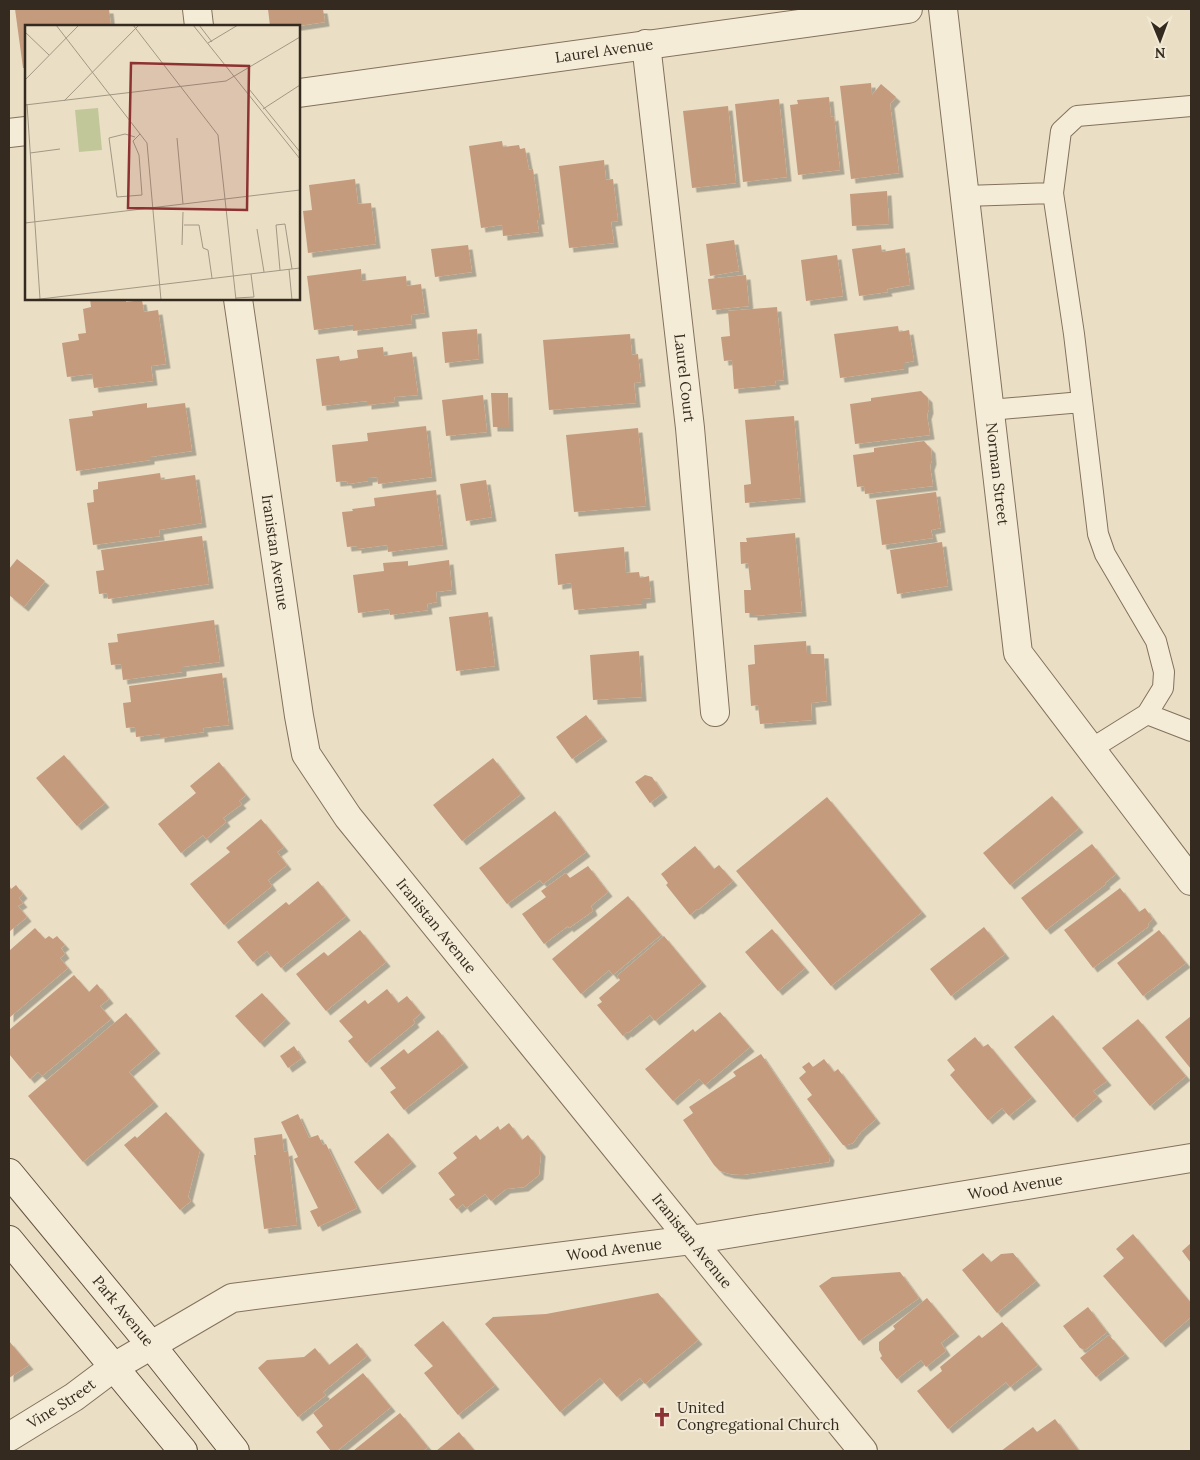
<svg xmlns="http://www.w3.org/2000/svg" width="1200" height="1460" viewBox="0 0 1200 1460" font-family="Lora,serif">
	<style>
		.building { fill: #c59b7e; filter: url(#shadow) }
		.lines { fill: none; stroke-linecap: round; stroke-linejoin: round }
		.service-casing { stroke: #83715d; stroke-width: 22 }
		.minor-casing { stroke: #83715d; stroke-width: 30 }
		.tertiary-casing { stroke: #83715d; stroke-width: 30 }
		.secondary-casing { stroke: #655240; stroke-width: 30 }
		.service { stroke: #f5ecd7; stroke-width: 20 }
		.minor { stroke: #f5ecd7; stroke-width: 28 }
		.tertiary { stroke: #f5ecd7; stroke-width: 28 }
		.secondary { stroke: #f5ecd7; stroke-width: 28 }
		.labels { text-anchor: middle; stroke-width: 4; stroke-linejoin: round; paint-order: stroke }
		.street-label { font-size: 15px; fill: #352a1f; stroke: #f2e9d4 }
		.poi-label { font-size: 15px; fill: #352a1f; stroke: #f2e9d4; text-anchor: start }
		.inset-road { fill: none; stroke: #a29783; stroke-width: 1 }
		.view { fill: #8d3233; fill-opacity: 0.15; stroke: #8d3233; stroke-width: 2.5 }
		.inset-edge { fill: none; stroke: #352a1f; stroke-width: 2.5 }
	</style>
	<defs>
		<filter id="shadow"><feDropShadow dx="4.5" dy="4.5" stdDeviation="0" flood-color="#0004"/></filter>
	</defs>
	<rect width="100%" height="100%" fill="#eadfc5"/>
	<path class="building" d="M15 9H109L111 26H26V68H23Z
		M268 9H323L325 22 298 26H270Z
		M871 83 872 95 881 84 896 97 890 104 899 173 851 179 840 86Z
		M829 97 831 117 834 116 840 170 798 175 790 105 798 104 797 100Z
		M779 99 787 177 743 182 735 104Z
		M728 106 736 183 692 188 683 111Z
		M502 141 503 147 519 145 520 149 525 148 529 170 533 169 540 220H537L539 232 503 236 502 225 481 228 469 146Z
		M604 160 606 180 613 179 618 221 611 222 614 243 569 248 559 166Z
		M355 179 358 204 371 203 376 244 308 253 303 211 312 210 309 185Z
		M887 191 889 224 852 226 850 194Z
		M734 240 739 271 710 276 706 244Z
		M468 245 472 272 435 277 431 249Z
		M881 245 882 252 905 248 910 285 887 289 888 292 859 296 852 249Z
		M837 255 843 296 806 301 801 260Z
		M361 269 362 281 406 276 407 286 421 284 425 313 411 315 412 324 353 331V325L314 330 307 276Z
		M746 275 749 306 712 310 708 279Z
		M90 299H126V302L142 300 144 312 158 310 166 364 151 366 153 381 94 388 92 374 67 377 62 343 79 340 78 334 86 333 83 309 91 307Z
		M777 307 784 380 775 381 776 385 734 389 732 360 724 361 721 337 730 336 728 311Z
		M898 326 899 332 909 330 914 361 904 363V369L840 378 834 334Z
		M477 329 479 359 445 363 442 332Z
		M630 334 632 355 638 354 641 382 634 383 636 403 549 410 543 340Z
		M383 347 384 356 412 352 418 395 394 397 395 402 367 405V401L322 406 316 359 339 356 340 361 358 358 357 350Z
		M921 391 928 398 929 409 927 415 930 435 855 444 850 404 871 401V398Z
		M491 393H508L509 427H493Z
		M483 395 487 432 446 436 442 400Z
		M147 403V408L185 403 192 451 150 457V460L76 471 69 419 93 416 92 411Z
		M794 416 801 498 745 503 744 485 751 484 745 420Z
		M426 426 432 477 378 484 377 477 368 478V481L348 484 347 481 336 482 332 445 368 441 367 433Z
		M638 428 646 506 574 512 566 435Z
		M924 441 931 449 932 460 930 466 933 486 865 494 864 486 857 487 853 455 874 452V448Z
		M160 473 161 480 195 475 202 523 159 530 160 536 93 545 87 503 94 502 93 490 98 489V482Z
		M486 480 492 517 466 521 460 484Z
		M436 490 443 545 388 552 387 545 357 549V546L347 547 342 512 353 511 352 509 375 506 374 498Z
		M936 492 941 528 931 530 933 538 882 545 876 500Z
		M795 533 802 612 753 616V613H745L744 590H751L748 563 741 564 740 542H747L746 538Z
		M202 536 209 584 108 599 107 593 99 594 96 571 104 570 101 550Z
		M942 542 948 586 897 594 890 550Z
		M624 547 626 573 639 572 640 578 649 576 651 598 642 599V604L574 610 571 583 558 585 555 554Z
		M17 559 45 581 24 607 9 595V569Z
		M449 560 452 590 436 592 437 602 427 604 428 610 390 615 389 609 358 613 353 575 384 571 383 563 408 561V566Z
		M488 612 495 666 456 671 449 617Z
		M214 620 220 662 182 667V672L123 680 121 664 111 665 108 643 118 642 117 634Z
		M806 641 807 654H824L827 701 811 703 812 720 760 724 758 705 751 706 748 665 755 664 754 645Z
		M639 651 642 697 593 700 590 655Z
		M222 673 229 725 203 728 204 732 160 738V734L136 737 135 727 126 728 123 703 131 702 129 686Z
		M586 715 603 737 572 759 556 737Z
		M64 755 105 803 77 826 36 778Z
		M493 758 521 794 462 841 433 805Z
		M219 762 246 795 239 801 242 804 223 818 226 822 206 839 203 835 181 853 158 824 196 793 190 786Z
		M645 775 652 777 663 793 650 803 635 782Z
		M1052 796 1079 828 1010 885 983 853Z
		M827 797 922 912 831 986 736 871Z
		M555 811 586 852 543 884 540 880 507 904 479 868Z
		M261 819 284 847 277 852 287 865 268 880 272 886 224 925 190 884 230 852 226 848Z
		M1092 844 1116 874 1105 883 1106 884 1046 930 1021 898Z
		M695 846 714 869 719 865 733 881 698 910 697 909 690 915 666 885 668 883 661 874Z
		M588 866 608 892 591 906 593 911 569 928 568 926 544 944 522 914 546 897 541 891 566 873 570 878Z
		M318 881 346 916 281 968 267 951 253 962 237 942 286 902 289 905Z
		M9 885 11 889 16 885 23 894 19 898 23 903 18 906 27 917 9 932Z
		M1120 888 1139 912 1145 908 1153 919 1148 924 1149 926 1093 968 1064 930Z
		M628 896 661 935 613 975 609 970 581 994 552 959Z
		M984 927 1005 954 951 996 930 969Z
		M35 928 45 939 49 936 53 939 57 936 65 945 61 948 65 954 60 958 68 968 9 1018V951Z
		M772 929 805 968 778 991 745 952Z
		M360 930 386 962 326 1011 296 974 324 952 328 956Z
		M1159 930 1186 963 1143 996 1117 963Z
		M664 936 702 982 655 1021 650 1015 628 1033 627 1032 623 1036 597 1005 602 1002 599 998 620 980 617 976Z
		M74 975 89 992 97 984 109 999 100 1006 111 1019 42 1076 38 1072 30 1079 9 1054V1030Z
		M387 989 398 1003 407 996 421 1013 413 1020 415 1023 366 1063 348 1041 353 1037 339 1021 365 1000 368 1004Z
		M262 993 286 1019 260 1043 235 1016Z
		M720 1012 750 1047 705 1085 699 1079 673 1101 645 1069 693 1029 695 1032Z
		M126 1013 156 1049 129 1072 154 1102 83 1162 28 1096Z
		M1053 1015 1107 1081 1093 1091 1098 1097 1073 1118 1014 1047Z
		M1191 1016V1069L1165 1037Z
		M1138 1019 1186 1076 1150 1106 1102 1048Z
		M438 1030 464 1063 404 1110 390 1092 396 1088 380 1068 404 1049 408 1054Z
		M975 1037 983 1047 988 1044 1032 1097 1009 1116 1002 1108 988 1120 950 1075 955 1070 947 1060Z
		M294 1046 302 1058 288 1068 280 1056Z
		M761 1054 830 1156 829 1162 742 1175 730 1174 720 1171 714 1165 683 1120 693 1113 689 1107 736 1076 733 1072Z
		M824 1059 834 1072 838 1069 876 1119 861 1132 853 1143 847 1145H843L839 1140 807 1099 812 1095 799 1078 806 1072 802 1067 809 1062 813 1067Z
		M166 1112 200 1150 188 1197 191 1201 180 1210 124 1145 135 1136 137 1138Z
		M298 1114 309 1138 318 1135 323 1145 326 1144 357 1208 318 1227 310 1211 318 1208 294 1159 298 1157 281 1122Z
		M509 1123 522 1140 528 1135 541 1152 539 1175 524 1187 506 1189 491 1201 485 1194 466 1208 463 1204 457 1209 449 1199 455 1195 438 1173 457 1158 453 1153 476 1135 480 1140 498 1126 500 1130Z
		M388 1133 412 1162 378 1190 354 1162Z
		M282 1134 284 1152 288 1151 297 1225 264 1229 254 1155H256L254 1138Z
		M1133 1234 1191 1303V1317L1161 1343 1103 1276 1124 1258 1116 1249Z
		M1191 1243V1263L1182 1251Z
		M983 1253 991 1262 1001 1254 1013 1253 1036 1281 997 1313 962 1270Z
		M900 1272 919 1298 859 1341 819 1286 832 1277Z
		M658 1293 698 1340 645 1384 640 1378 617 1397 600 1378 560 1412 485 1324 493 1317 546 1314Z
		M927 1298 955 1332 941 1343 946 1351 926 1367 921 1360 897 1379 880 1358 882 1356 879 1350V1342L895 1329 893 1326Z
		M1088 1307 1107 1332 1085 1350 1080 1348 1063 1326Z
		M443 1321 495 1385 458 1415 424 1373 433 1366 414 1345Z
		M1002 1322 1038 1365 1010 1387 1006 1382 948 1429 917 1391 942 1371 940 1367 979 1335 982 1338Z
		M1109 1335 1125 1354 1096 1377 1080 1358Z
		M9 1341 29 1365 9 1378Z
		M357 1343 367 1356 323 1392 326 1395 298 1417 258 1368 267 1360 304 1357 315 1348 329 1365Z
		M363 1373 391 1407 337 1451H331L316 1432 323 1426 313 1413Z
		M400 1413 428 1447 423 1451H353Z
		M1055 1419 1079 1451H1001L1033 1427 1037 1432Z
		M459 1432 475 1451H436Z"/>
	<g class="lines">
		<defs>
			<path id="service" d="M965 196 1053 193
				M990 410 1082 402
				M1147 714 1191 731
				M1091 749 1147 714 1163 688 1164 672 1156 641 1105 554 1098 534 1074 334 1053 193 1061 131 1077 116 1191 106"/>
			<g id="minor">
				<path id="s1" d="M943 9 1018 653 1191 881"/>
				<path id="s2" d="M646 44 690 428 715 712"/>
				<path id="s3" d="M299 93 908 9"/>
				<path d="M9 133 26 131"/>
				<path d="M691 1240 863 1451"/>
				<path id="s4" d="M9 1437 74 1397 114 1367"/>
			</g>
			<g id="tertiary">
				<path d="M197 9 199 26"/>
				<path id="s5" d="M238 299 299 716 306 754 348 817 691 1240"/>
				<path id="s6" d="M114 1367 232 1298 691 1240 1191 1158"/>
			</g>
			<g id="secondary">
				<path id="s7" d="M9 1173 151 1345 235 1451"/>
				<path d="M9 1240 183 1451"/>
			</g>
		</defs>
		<use href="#service" class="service-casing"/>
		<use href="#minor" class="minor-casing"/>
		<use href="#tertiary" class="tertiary-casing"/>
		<use href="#secondary" class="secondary-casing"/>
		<use href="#service" class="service"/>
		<use href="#minor" class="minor"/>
		<use href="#tertiary" class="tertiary"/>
		<use href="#secondary" class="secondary"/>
	</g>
	<defs>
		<symbol id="church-bare" viewBox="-9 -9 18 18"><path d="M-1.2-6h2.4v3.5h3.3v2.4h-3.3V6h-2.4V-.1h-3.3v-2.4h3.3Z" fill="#8d3233" stroke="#f2e9d4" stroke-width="2.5" paint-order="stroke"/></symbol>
	</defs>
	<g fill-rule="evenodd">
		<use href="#church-bare" x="648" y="1403" width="28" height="28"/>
	</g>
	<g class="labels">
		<g class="street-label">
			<text dy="5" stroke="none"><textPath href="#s3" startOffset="308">Laurel Avenue</textPath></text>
			<text dy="5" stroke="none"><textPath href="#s2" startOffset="336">Laurel Court</textPath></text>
			<text dy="5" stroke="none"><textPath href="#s1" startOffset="468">Norman Street</textPath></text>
			<text dy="5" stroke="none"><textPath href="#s5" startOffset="256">Iranistan Avenue</textPath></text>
			<text dy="5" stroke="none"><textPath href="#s5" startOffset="676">Iranistan Avenue</textPath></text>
			<text dy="5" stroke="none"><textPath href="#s6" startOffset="928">Wood Avenue</textPath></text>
			<text transform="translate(692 1241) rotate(51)" y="5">Iranistan Avenue</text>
			<text dy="5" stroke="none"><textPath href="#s6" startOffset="522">Wood Avenue</textPath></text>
			<text dy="5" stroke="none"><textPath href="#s7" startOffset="179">Park Avenue</textPath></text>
			<text dy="5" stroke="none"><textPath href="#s4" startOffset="62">Vine Street</textPath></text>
		</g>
		<g class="poi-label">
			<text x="677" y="1413">United<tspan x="677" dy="17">Congregational Church</tspan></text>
		</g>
	</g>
	<g transform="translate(25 25)">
		<rect width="275" height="275" fill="#eadfc5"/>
		<path d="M73 83 77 125 54 127 50 85Z" fill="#c2c79a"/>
		<path class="inset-road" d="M31 0 122 118 136 275M108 0 193 110 211 275M168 0 275 134M174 0 187 17M0 7 24 30M183 18 213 0M0 55 54 0M224 64 275 127M39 76 114 0M2 79 15 274M0 80 201 56 275 12M238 84 275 60M110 112 100 109 84 113 92 172 117 170 114 130 108 116 115 109M152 113 158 179M5 128 35 124M0 198 275 165M159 200H174L178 223 183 225 187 253M232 204 239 247M157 220 158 187M264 244 267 275M255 245 251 200 260 199 267 244M211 273 229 272 226 249M7 275 275 243"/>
		<path class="view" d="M106 38 224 41 222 185 103 183Z"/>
		<rect width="275" height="275" class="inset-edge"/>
	</g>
	<rect width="1200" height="1460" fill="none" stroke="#352a1f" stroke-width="20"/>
	<g transform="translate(1160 40) rotate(179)" stroke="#f2e9d4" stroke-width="4" paint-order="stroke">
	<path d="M0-4L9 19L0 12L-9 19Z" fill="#352a1f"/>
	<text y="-8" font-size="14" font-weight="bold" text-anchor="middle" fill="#352a1f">N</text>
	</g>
</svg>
